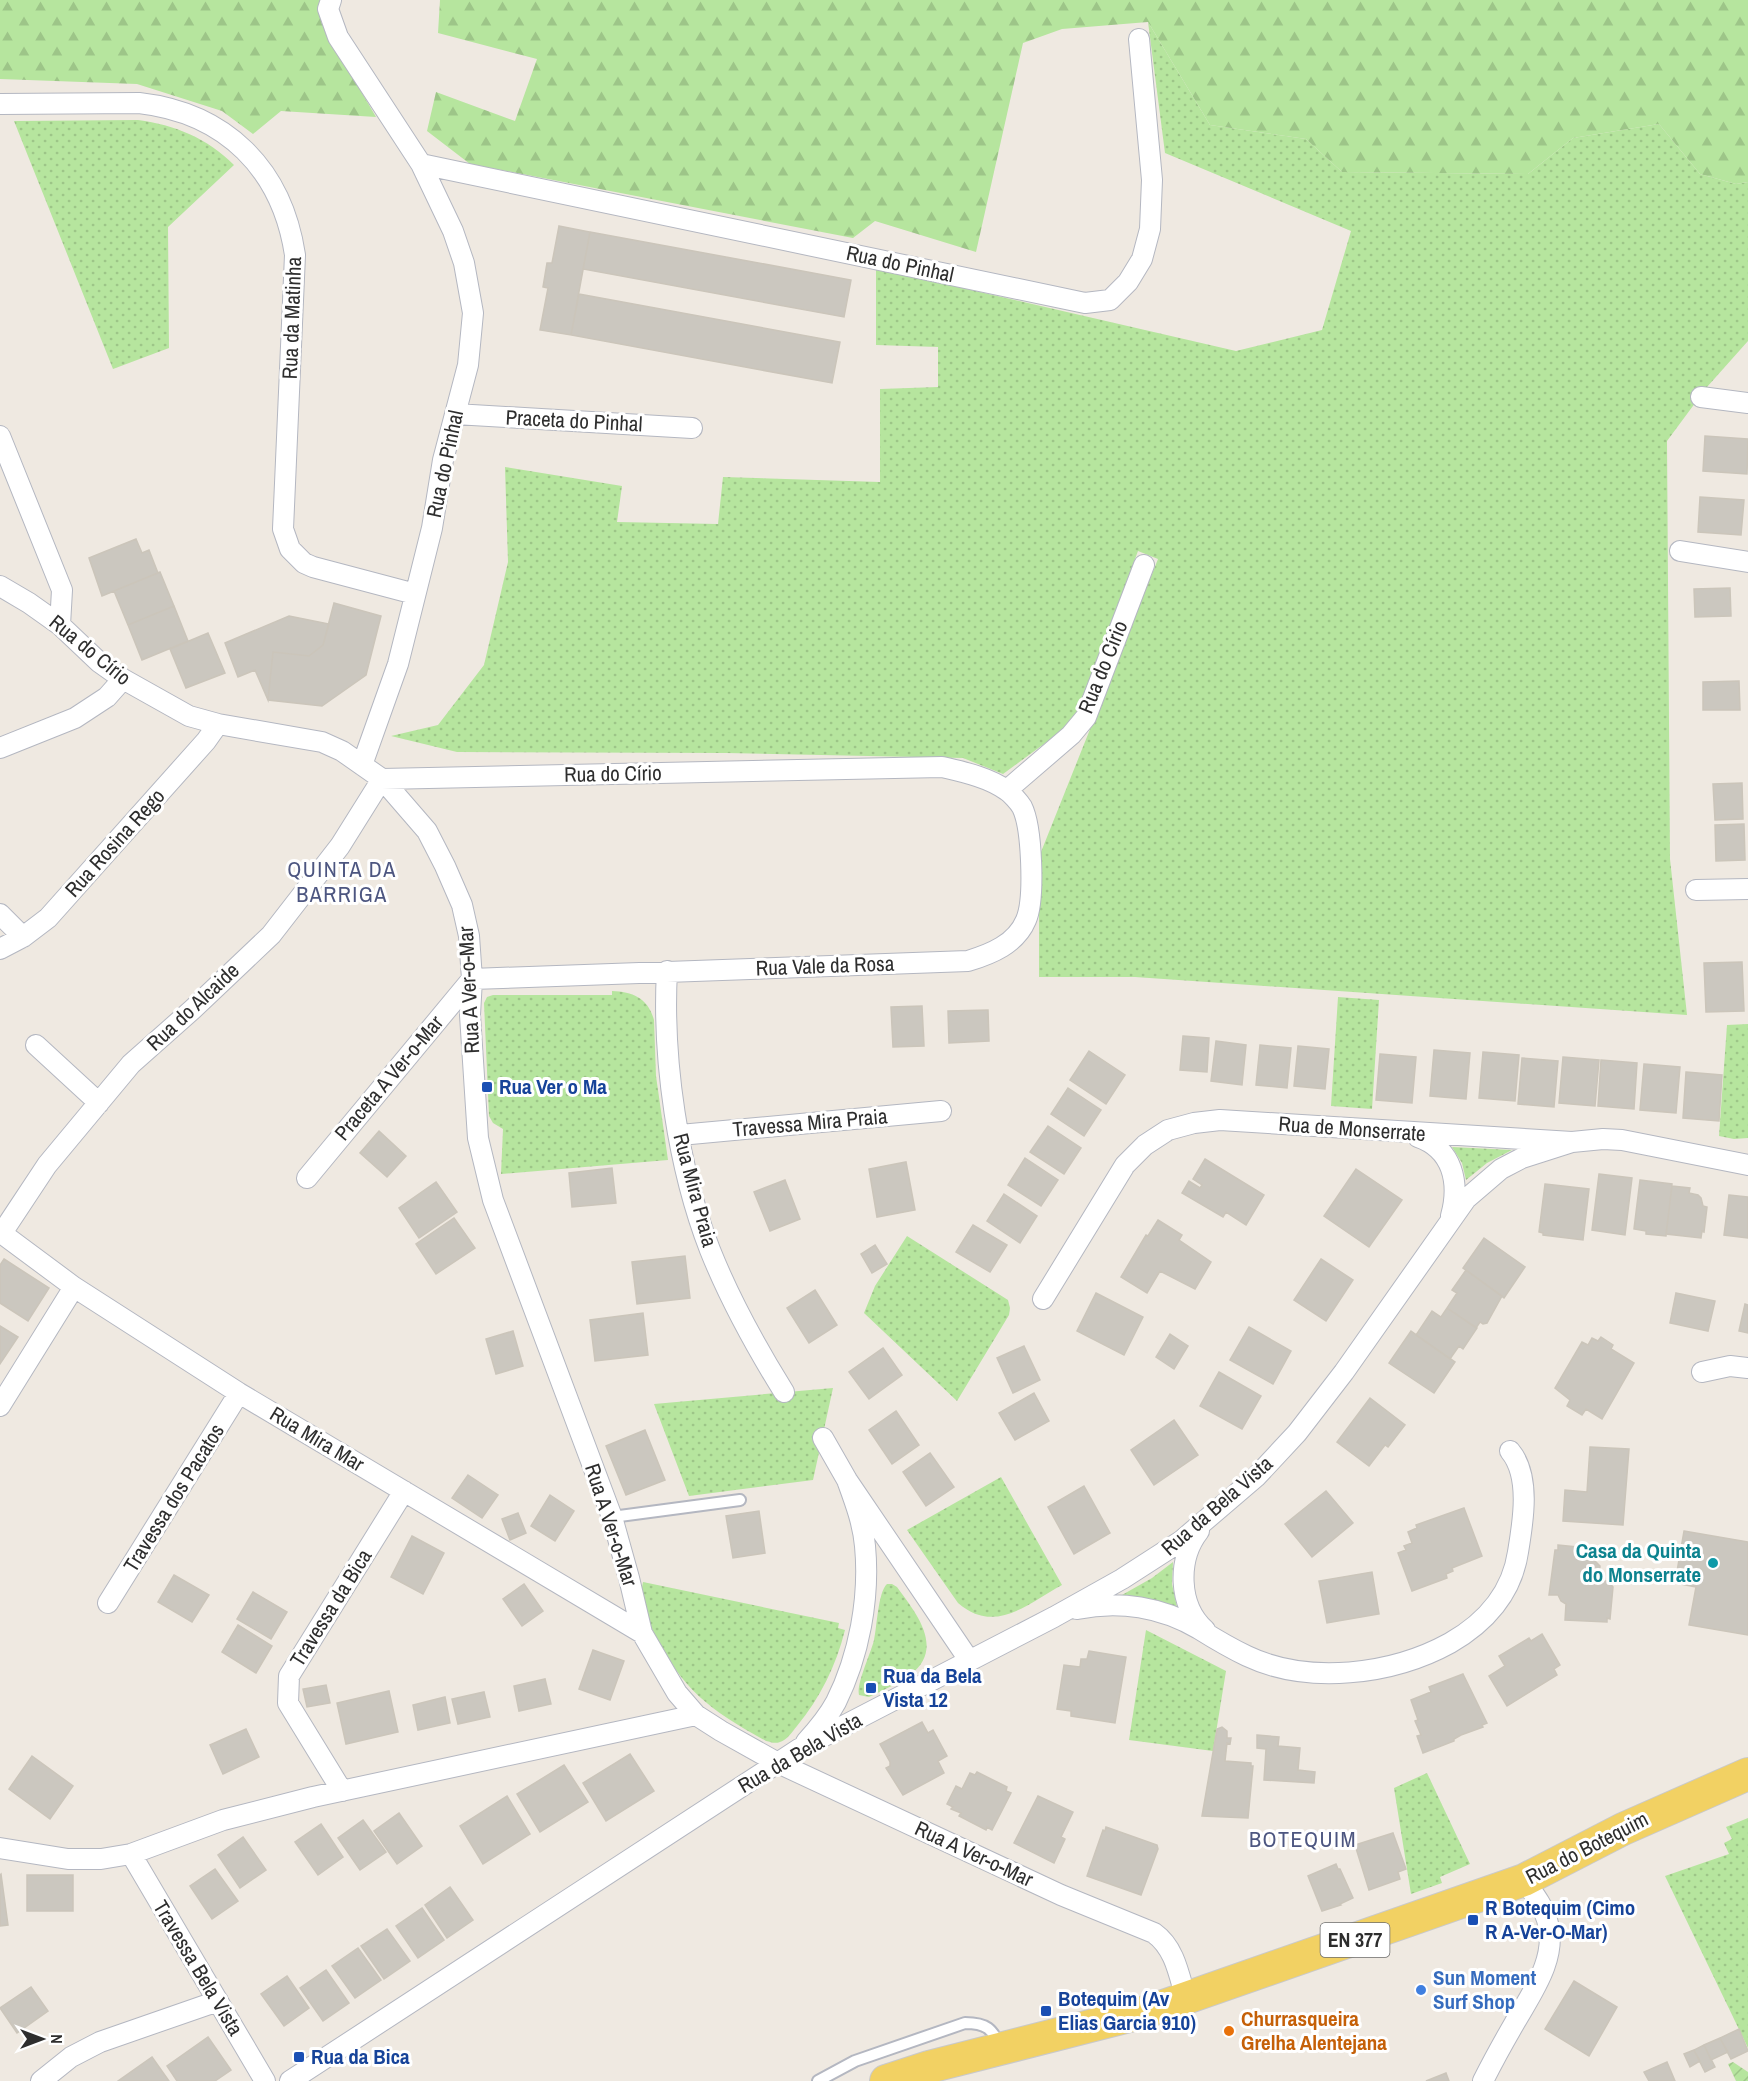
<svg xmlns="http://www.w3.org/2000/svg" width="1748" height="2081" viewBox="0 0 1748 2081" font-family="'Archivo Narrow',sans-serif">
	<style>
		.grass { fill: url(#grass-dots) }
		.forest { fill: url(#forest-firs) }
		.garden { fill: url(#garden-furrows) }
		.building { fill: #cbc7bf; stroke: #cbc5ba; stroke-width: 1.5 }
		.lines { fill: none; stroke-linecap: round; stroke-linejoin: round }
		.service-casing { stroke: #b4b7c1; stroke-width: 14 }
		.minor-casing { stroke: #b4b7c1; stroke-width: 22 }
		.primary-casing { stroke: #c9c9c9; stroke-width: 34 }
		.service { stroke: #fff; stroke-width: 10 }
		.minor { stroke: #fff; stroke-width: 20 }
		.primary { stroke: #f2d163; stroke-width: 32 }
		.transit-dot { fill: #1a4fb4; stroke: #fff; stroke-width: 2 }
		.culture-dot { fill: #0f9aa8; stroke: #fff; stroke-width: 2 }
		.shop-dot { fill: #3f7fe0; stroke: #fff; stroke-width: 2 }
		.food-dot { fill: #e8710a; stroke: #fff; stroke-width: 2 }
		.labels { text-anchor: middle; stroke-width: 6; stroke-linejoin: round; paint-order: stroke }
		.shield { fill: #fff; stroke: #6d6d6d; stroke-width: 1.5 }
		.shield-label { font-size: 20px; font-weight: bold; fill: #2e2e2e }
		.street-label { font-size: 21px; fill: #2e2e2e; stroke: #fff }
		.transit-label { font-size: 21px; font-weight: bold; fill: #164399; stroke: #fff; text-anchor: start }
		.culture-label { font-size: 21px; font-weight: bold; fill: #0d838f; stroke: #fff; text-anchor: end }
		.shop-label { font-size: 21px; font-weight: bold; fill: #366cbe; stroke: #fff; text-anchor: start }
		.food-label { font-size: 21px; font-weight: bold; fill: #c56008; stroke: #fff; text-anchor: start }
		.neighbourhood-label { font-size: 22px; letter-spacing: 1.5px; fill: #4d5680; stroke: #fff }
	</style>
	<defs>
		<pattern id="grass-dots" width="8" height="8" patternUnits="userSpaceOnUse" patternTransform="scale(1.5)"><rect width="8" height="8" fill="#b6e59e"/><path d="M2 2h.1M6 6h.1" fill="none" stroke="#9dc588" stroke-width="1.8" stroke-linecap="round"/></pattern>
		<pattern id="forest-firs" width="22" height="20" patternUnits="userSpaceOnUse" patternTransform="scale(1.5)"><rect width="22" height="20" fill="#b6e59e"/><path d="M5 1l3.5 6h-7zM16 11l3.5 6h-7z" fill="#9dc588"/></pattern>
		<pattern id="garden-furrows" width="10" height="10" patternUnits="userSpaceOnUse" patternTransform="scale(1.5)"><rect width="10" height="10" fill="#b6e59e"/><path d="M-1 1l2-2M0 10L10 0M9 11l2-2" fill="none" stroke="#9dc588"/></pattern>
	</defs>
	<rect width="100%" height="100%" fill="#efe9e1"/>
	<path class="grass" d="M1148 22 1210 125 1306 139 1342 172 1528 174 1573 138 1659 124 1700 174 1736 184 1748 182V341L1707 387 1667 441 1670 859 1687 1015 1135 977H1039V857L1158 559 1138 551 1074 722 1003 774 963 758 726 753 457 752 391 736 438 725 484 665 508 562 505 467 622 486 617 522 718 524 723 477 880 482V389L938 387V347L876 345V268L1236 351 1322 330 1351 231 1165 153Z
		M138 120C175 125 207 138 234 165L168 227 169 348 113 369 14 121Z
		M612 991C633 992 648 998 654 1020L656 1076 668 1160 501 1174 503 1129 493 1123 489 1116 484 1003 487 997 493 995H612Z
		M1338 997 1379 1000 1372 1109 1331 1106Z
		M1748 1024V1138L1734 1139 1719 1136 1727 1025Z
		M1452 1147 1512 1150 1487 1163 1466 1180 1462 1163Z
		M907 1236 1008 1300 1010 1308 1009 1315 957 1401 864 1313 875 1286Z
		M833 1388 813 1480 689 1496 654 1404Z
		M1001 1477 1062 1585C1027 1604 995 1635 958 1603L907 1530Z
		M1173 1562 1172 1584 1177 1607 1152 1599 1122 1595 1152 1578Z
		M643 1582 839 1623 838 1628 845 1630C836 1666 820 1698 797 1726 792 1732 787 1740 780 1742 775 1744 771 1742 766 1741 710 1710 682 1690 653 1631 646 1617 639 1597 643 1582Z
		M887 1584H892L897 1587C915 1612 946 1648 910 1675 898 1684 883 1690 869 1697L859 1695C856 1684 871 1653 874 1640 877 1627 878 1592 887 1584Z
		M1146 1630 1226 1671 1213 1751 1129 1740Z
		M1427 1773 1470 1864 1440 1877 1442 1883 1411 1894 1394 1788Z
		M1748 1818V2048L1665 1876 1729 1854 1724 1843 1732 1839 1726 1827Z"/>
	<path class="forest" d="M0 0H321V22L376 117 281 111 253 134 222 111 137 84 0 79Z
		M440 0H1748V182L1736 184 1700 174 1659 124 1573 138 1528 174 1342 172 1306 139 1210 125 1148 22 1062 29 1023 43 976 252 875 221 853 238 470 164 427 131 436 92 515 121 537 59 438 33Z"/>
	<path class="garden" d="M1733 2062 1748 2072V2081H1736L1728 2064Z"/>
	<path class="building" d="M559 226 590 232 571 335 540 330 548 288 543 287 547 263H552Z
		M590 232 851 280 844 317 583 269Z
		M579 294 840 342 832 383 571 335Z
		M1705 436 1748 439 1747 474 1703 471Z
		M1700 497 1744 500 1741 535 1698 532Z
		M136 539 142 553 149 550 158 573 102 596 89 558Z
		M160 572 174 606 128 625 114 591Z
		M1730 588 1731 616 1695 617 1694 589Z
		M334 603 381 616 366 675 322 706 268 700 273 652 309 656 323 645Z
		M174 606 188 641 142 660 128 625Z
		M289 616 329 624 323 645 309 656 273 652 268 700 255 670 238 677 225 643Z
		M208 633 225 673 186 688 170 649Z
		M1739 681 1740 710H1703V682Z
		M1742 783 1743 819 1715 820 1713 784Z
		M1744 824 1745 860 1716 861 1715 825Z
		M1742 962 1744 1011 1706 1012 1704 963Z
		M922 1006 924 1046 893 1047 891 1007Z
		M988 1010 989 1041 949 1043 948 1011Z
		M1183 1036 1209 1038 1207 1072 1180 1070Z
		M1216 1041 1246 1045 1242 1085 1211 1081Z
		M1260 1045 1291 1048 1287 1088 1256 1085Z
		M1298 1046 1329 1049 1325 1089 1294 1086Z
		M1434 1050 1470 1053 1466 1099 1430 1096Z
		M1089 1051 1125 1075 1106 1104 1070 1080Z
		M1483 1052 1519 1055 1515 1101 1479 1098Z
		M1380 1054 1416 1057 1412 1103 1376 1100Z
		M1563 1057 1599 1060 1595 1106 1559 1103Z
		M1522 1058 1558 1061 1554 1107 1518 1104Z
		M1601 1060 1637 1063 1634 1109 1598 1106Z
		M1644 1064 1680 1067 1676 1113 1640 1110Z
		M1686 1072 1722 1075 1719 1121 1683 1118Z
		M1068 1088 1101 1110 1084 1136 1051 1114Z
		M1048 1126 1081 1148 1064 1174 1030 1152Z
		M379 1131 406 1156 387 1177 360 1153Z
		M1025 1158 1058 1180 1041 1206 1008 1185Z
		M1205 1159 1264 1195 1246 1225 1226 1212 1223 1217 1182 1193 1189 1181 1200 1188 1202 1185 1193 1179Z
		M906 1162 915 1210 877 1217 869 1169Z
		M612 1168 616 1203 572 1207 569 1173Z
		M1356 1169 1402 1200 1369 1247 1324 1216Z
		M1599 1174 1632 1178 1625 1235 1592 1230Z
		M785 1180 800 1219 770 1231 754 1192Z
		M1640 1180 1672 1184 1666 1236 1646 1234V1231L1634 1229Z
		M436 1182 457 1212 419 1238 399 1208Z
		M1545 1184 1589 1189 1583 1240 1543 1235V1233L1539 1232Z
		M1672 1186 1690 1188 1689 1193 1698 1195 1701 1198 1703 1206 1707 1207 1704 1232 1702 1231 1701 1238 1666 1234Z
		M1004 1194 1037 1216 1020 1243 987 1221Z
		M1729 1195 1748 1197V1238L1724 1235Z
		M454 1218 475 1248 436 1274 416 1244Z
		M1158 1220 1182 1235 1179 1240 1211 1262 1195 1289 1160 1271 1147 1293 1121 1277 1146 1235 1148 1236Z
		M973 1225 1007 1245 990 1272 956 1252Z
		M1484 1238 1525 1267 1504 1298 1463 1268Z
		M875 1245 887 1264 872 1273 861 1254Z
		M685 1256 690 1298 637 1304 632 1262Z
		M4 1259 49 1288 28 1321 0 1303V1265Z
		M1321 1259 1353 1280 1326 1321 1294 1300Z
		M1466 1270 1502 1296 1487 1323 1483 1324 1480 1322 1476 1328 1447 1308 1457 1293 1452 1290Z
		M815 1290 837 1325 809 1343 787 1308Z
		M1096 1293 1143 1317 1124 1355 1077 1331Z
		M1676 1293 1715 1301 1708 1331 1670 1323Z
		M1745 1304 1748 1305V1333L1739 1331Z
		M1447 1308 1477 1328 1463 1349 1459 1346 1450 1359 1416 1335 1432 1311 1441 1317Z
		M643 1313 648 1355 595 1361 590 1320Z
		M0 1326 18 1337 0 1364Z
		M1249 1327 1291 1351 1273 1384 1230 1360Z
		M513 1331 523 1366 496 1374 486 1339Z
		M1411 1331 1455 1362 1434 1393 1389 1363Z
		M1170 1334 1188 1346 1174 1369 1156 1357Z
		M1601 1337 1613 1345 1611 1349 1634 1363 1602 1419 1586 1409 1582 1415 1567 1406 1570 1400 1555 1388 1582 1342 1588 1345 1592 1338 1598 1341Z
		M1024 1346 1040 1380 1013 1393 997 1358Z
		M883 1348 902 1375 869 1399 849 1372Z
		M1219 1372 1261 1396 1242 1429 1200 1406Z
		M1034 1393 1049 1421 1015 1440 999 1413Z
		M1370 1398 1405 1425 1388 1447 1385 1445 1369 1466 1337 1442Z
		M896 1411 919 1445 892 1464 869 1430Z
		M1174 1420 1198 1455 1154 1485 1131 1450Z
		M645 1430 665 1480 626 1495 606 1446Z
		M1590 1447 1629 1449 1623 1525 1563 1521 1565 1490 1587 1492Z
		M930 1453 954 1487 926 1506 903 1472Z
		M468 1475 498 1495 482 1518 452 1498Z
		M1084 1486 1110 1533 1074 1554 1048 1507Z
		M1326 1491 1353 1523 1312 1557 1285 1524Z
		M550 1495 574 1511 555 1541 531 1526Z
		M1464 1508 1482 1556 1452 1568 1453 1571 1446 1574 1447 1578 1412 1591 1398 1553 1406 1550 1404 1546 1412 1543 1408 1532 1417 1528 1416 1525Z
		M759 1511 765 1553 733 1558 726 1516Z
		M518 1513 526 1533 510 1540 502 1519Z
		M1684 1531 1748 1542V1635L1689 1625 1696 1587 1675 1583Z
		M412 1536 444 1553 423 1594 391 1577Z
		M1558 1545 1597 1549 1595 1561 1600 1566 1599 1581H1608L1613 1587 1610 1619 1607 1618V1622L1565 1620 1566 1604 1561 1601 1558 1595H1549L1555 1550H1558Z
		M1372 1572 1379 1614 1327 1623 1319 1581Z
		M174 1575 209 1595 192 1622 158 1602Z
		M524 1584 543 1611 522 1626 503 1599Z
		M253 1592 287 1612 271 1639 237 1619Z
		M238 1625 272 1646 256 1673 222 1652Z
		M1542 1634 1560 1665 1554 1669 1557 1675 1507 1706 1489 1676 1505 1666 1499 1656 1529 1638 1531 1641Z
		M593 1650 624 1661 610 1700 579 1689Z
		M1089 1651 1126 1657 1115 1723 1071 1716V1711L1057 1709 1064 1665 1080 1667 1081 1659H1087Z
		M1463 1674 1487 1723 1482 1725 1483 1727 1461 1735 1454 1739V1741L1423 1753 1417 1736 1421 1735 1415 1721 1418 1720 1411 1700 1431 1692 1429 1687Z
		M545 1679 551 1704 519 1711 514 1686Z
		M326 1685 330 1703 307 1707 303 1689Z
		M389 1691 398 1732 346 1744 337 1703Z
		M484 1692 490 1717 458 1724 452 1699Z
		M445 1697 450 1723 418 1730 413 1705Z
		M922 1722 928 1733 933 1730 947 1756 938 1761 944 1773 903 1795 886 1768 890 1766V1762L880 1744Z
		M1222 1727 1227 1731V1738H1231L1230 1744 1227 1743 1225 1761 1251 1763V1766H1253L1248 1818 1202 1816 1217 1729Z
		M246 1729 259 1757 223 1774 210 1745Z
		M1257 1735 1279 1737 1278 1746 1300 1748 1298 1770 1315 1772 1314 1783 1264 1780 1266 1749 1257 1748Z
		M630 1754 654 1791 606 1821 583 1783Z
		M32 1756 73 1786 50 1819 9 1789Z
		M564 1765 588 1802 540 1832 517 1794Z
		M977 1772 1007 1787 1006 1791 1011 1793 992 1830 987 1827 986 1830 959 1816 961 1813 951 1809 953 1807 947 1804 956 1786 962 1789 970 1773 975 1775Z
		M507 1796 530 1834 483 1864 460 1826Z
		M1038 1796 1073 1812 1061 1837 1065 1839 1054 1863 1014 1843Z
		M399 1813 422 1846 397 1864 374 1831Z
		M363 1820 386 1852 360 1870 338 1838Z
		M321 1824 343 1857 318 1875 295 1842Z
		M1106 1827 1157 1845 1158 1849 1141 1895 1087 1876 1103 1830 1105 1831Z
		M1393 1833 1406 1869 1398 1872 1400 1879 1369 1890 1355 1845Z
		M243 1837 266 1870 240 1888 218 1855Z
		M1336 1864 1338 1869H1340L1353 1898 1340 1904 1341 1905 1322 1911 1308 1876Z
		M215 1869 238 1901 212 1919 190 1886Z
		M1 1874 8 1925 0 1926V1875Z
		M27 1875H73V1911H27Z
		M450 1887 473 1920 447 1938 425 1905Z
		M422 1908 444 1940 418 1958 396 1926Z
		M387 1929 410 1961 384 1979 361 1946Z
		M358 1948 381 1980 355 1998 332 1966Z
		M326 1970 349 2003 323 2021 300 1988Z
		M287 1976 309 2008 284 2026 261 1994Z
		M1574 1981 1617 2007 1589 2056 1545 2029Z
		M31 1987 48 2011 17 2033 0 2008Z
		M1739 2029 1748 2051 1731 2059 1720 2038Z
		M208 2037 231 2070 215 2081H177L167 2066Z
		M1720 2038 1728 2052 1711 2060 1704 2045Z
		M1704 2045 1715 2067 1705 2072 1694 2050Z
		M1694 2050 1700 2061 1690 2067 1684 2054Z
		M152 2057 169 2081H118Z
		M1667 2062 1675 2081H1649L1644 2072Z
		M1446 2073 1449 2081H1426Z"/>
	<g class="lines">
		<defs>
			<path id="service" d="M612 1517 740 1500
				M818 2081 855 2061 965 2023C987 2023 992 2029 1001 2047"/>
			<path id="minor" d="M331 0 328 9 338 37 421 164 453 231 464 263 473 313 468 365 443 460 432 528 398 664 362 765
				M0 104 139 103C226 113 282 169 295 255L283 529 290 549 304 563 313 567 415 594
				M421 164 1085 303 1110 300 1128 282 1142 259 1150 229 1152 180 1139 39
				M1701 397 1748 403
				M455 414 692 428
				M0 436 62 590 60 625
				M1680 551 1748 562
				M0 586 29 603 60 625 99 662 123 679 189 716 218 724 322 742 342 751 382 779 427 831 445 866 462 905 469 936 472 979 470 1015 478 1138 493 1200 612 1517 629 1578 642 1633 677 1693 696 1715 721 1731 778 1763 1061 1895 1154 1933C1175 1948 1179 1975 1186 1999
				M0 748 75 718 107 697 123 679
				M1007 790 1071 735 1086 717 1144 565
				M1696 890 1748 889
				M0 914 23 937
				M0 949 23 937 48 918 206 741 218 724
				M667 971C662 1059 678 1168 710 1250 730 1300 756 1347 784 1392
				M36 1045 99 1103
				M680 1135 941 1111
				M1418 1137C1453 1149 1460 1183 1451 1216
				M307 1178 472 979 968 961C991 954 1016 944 1026 920 1035 899 1032 827 1022 807 1019 802 1011 793 1006 790 988 777 963 772 942 767L382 779
				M0 1232 74 1287 239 1393 642 1633
				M2 1233 47 1165 131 1064 193 1009 271 935 340 846 382 779
				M1043 1299 1125 1165 1145 1145 1168 1130 1194 1123 1220 1120 1572 1142 1603 1139 1622 1140 1748 1165
				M1702 1372 1730 1366 1748 1368
				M0 1406 74 1287
				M823 1438 847 1480 969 1660
				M1199 1531C1177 1559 1178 1606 1205 1630
				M108 1603 239 1393
				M1077 1609C1119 1600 1162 1607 1199 1629 1215 1639 1230 1648 1247 1656 1308 1685 1392 1675 1450 1643 1485 1623 1512 1593 1518 1552 1523 1522 1531 1476 1510 1451
				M806 1742C817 1730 828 1717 836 1702 859 1656 870 1598 865 1546 863 1523 855 1502 847 1480
				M342 1791 288 1703 289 1676 404 1491
				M0 1848 68 1859H101L131 1854 223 1820 313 1797 696 1715
				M131 1854 265 2081
				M41 2081 71 2057 100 2042 218 2001
				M290 2081 799 1749 1054 1617 1122 1579 1181 1541 1256 1477 1297 1433 1344 1372 1466 1199 1501 1169 1522 1158 1572 1142
				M1483 2081C1493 2061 1503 2043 1514 2024 1531 1994 1559 1957 1547 1920 1543 1905 1533 1893 1524 1880"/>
			<path id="primary" d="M886 2081 929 2067 1149 2011 1524 1880 1623 1829 1748 1774"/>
		</defs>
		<use href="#service" class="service-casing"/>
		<use href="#minor" class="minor-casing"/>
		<use href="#primary" class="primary-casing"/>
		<use href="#service" class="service"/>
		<use href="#minor" class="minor"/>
		<use href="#primary" class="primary"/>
	</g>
	<g class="transit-dot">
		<rect x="481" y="1081" width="12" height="12" rx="3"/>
		<rect x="865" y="1682" width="12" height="12" rx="3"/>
		<rect x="1467" y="1914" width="12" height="12" rx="3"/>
		<rect x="1040" y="2005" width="12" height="12" rx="3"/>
		<rect x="293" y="2051" width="12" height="12" rx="3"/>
	</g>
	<circle class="culture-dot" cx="1713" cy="1563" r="6"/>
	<circle class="shop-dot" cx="1421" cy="1990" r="6"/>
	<circle class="food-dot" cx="1229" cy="2031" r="6"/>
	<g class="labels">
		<rect class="shield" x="1320.5" y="1923" width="69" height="34" rx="4.5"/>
		<g class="shield-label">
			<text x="1355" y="1947">EN 377</text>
		</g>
		<g class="street-label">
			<text transform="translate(900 264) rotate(12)" y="7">Rua do Pinhal</text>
			<text transform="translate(292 318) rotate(-88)" y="7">Rua da Matinha</text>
			<text transform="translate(574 421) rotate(3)" y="7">Praceta do Pinhal</text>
			<text transform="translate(445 464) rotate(-78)" y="7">Rua do Pinhal</text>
			<text transform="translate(90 650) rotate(39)" y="7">Rua do Círio</text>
			<text transform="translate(1103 667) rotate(-68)" y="7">Rua do Círio</text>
			<text transform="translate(613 774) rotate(-1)" y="7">Rua do Círio</text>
			<text transform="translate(115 843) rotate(-48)" y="7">Rua Rosina Rego</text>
			<text transform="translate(825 966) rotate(-2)" y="7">Rua Vale da Rosa</text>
			<text transform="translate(469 990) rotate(-93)" y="7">Rua A Ver-o-Mar</text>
			<text transform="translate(193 1007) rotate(-43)" y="7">Rua do Alcaide</text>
			<text transform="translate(389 1078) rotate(-50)" y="7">Praceta A Ver-o-Mar</text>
			<text transform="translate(810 1123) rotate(-5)" y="7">Travessa Mira Praia</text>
			<text transform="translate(1352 1129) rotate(4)" y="7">Rua de Monserrate</text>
			<text transform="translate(695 1190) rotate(75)" y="7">Rua Mira Praia</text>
			<text transform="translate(317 1439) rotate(31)" y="7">Rua Mira Mar</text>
			<text transform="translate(174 1498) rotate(-58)" y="7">Travessa dos Pacatos</text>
			<text transform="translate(1217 1506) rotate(-41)" y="7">Rua da Bela Vista</text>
			<text transform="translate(611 1525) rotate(72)" y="7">Rua A Ver-o-Mar</text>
			<text transform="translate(331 1608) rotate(-58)" y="7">Travessa da Bica</text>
			<text transform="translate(800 1753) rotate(-30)" y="7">Rua da Bela Vista</text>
			<text transform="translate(1587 1848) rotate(-27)" y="7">Rua do Botequim</text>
			<text transform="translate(974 1854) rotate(25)" y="7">Rua A Ver-o-Mar</text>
			<text transform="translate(198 1968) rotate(59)" y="7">Travessa Bela Vista</text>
		</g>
		<g class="transit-label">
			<text x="499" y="1094">Rua Ver o Ma</text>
			<text x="883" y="1683">Rua da Bela<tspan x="883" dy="24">Vista 12</tspan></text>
			<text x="1485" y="1915">R Botequim (Cimo<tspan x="1485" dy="24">R A-Ver-O-Mar)</tspan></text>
			<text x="1058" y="2006">Botequim (Av<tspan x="1058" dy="24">Elias Garcia 910)</tspan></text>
			<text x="311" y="2064">Rua da Bica</text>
		</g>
		<g class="culture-label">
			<text x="1701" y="1558">Casa da Quinta<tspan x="1701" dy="24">do Monserrate</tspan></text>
		</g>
		<g class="shop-label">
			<text x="1433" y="1985">Sun Moment<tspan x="1433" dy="24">Surf Shop</tspan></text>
		</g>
		<g class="food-label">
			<text x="1241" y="2026">Churrasqueira<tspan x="1241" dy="24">Grelha Alentejana</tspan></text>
		</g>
		<g class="neighbourhood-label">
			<text x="342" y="877">QUINTA DA<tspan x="342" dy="25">BARRIGA</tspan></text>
			<text x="1303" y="1847">BOTEQUIM</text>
		</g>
	</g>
	<g transform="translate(42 2039) rotate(90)" stroke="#ffffff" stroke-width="4.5" paint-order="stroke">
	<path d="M0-4.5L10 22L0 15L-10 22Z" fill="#2e2e2e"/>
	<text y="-9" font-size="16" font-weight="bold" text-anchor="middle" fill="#2e2e2e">N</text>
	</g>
</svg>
